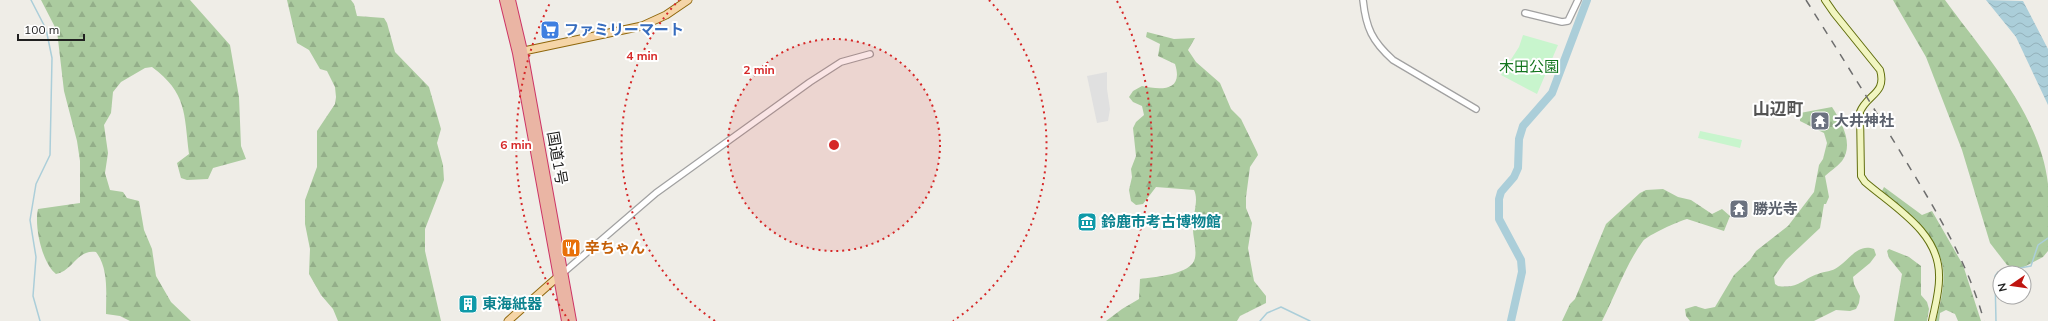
<svg xmlns="http://www.w3.org/2000/svg" width="2048" height="321" viewBox="0 0 2048 321" font-family="Mulish,'Noto Sans JP',sans-serif">
	<style>
		.forest { fill: url(#forest-firs) }
		.park { fill: #c8f5cd }
		.parking { fill: #e0e0e0 }
		.water { fill: url(#water-waves) }
		.lines { fill: none; stroke-linecap: round; stroke-linejoin: round }
		.stream { stroke: #abced9; stroke-width: 1.5 }
		.river { stroke: #abced9; stroke-width: 8 }
		.tertiary-casing { stroke: #a1a1a1; stroke-width: 8 }
		.secondary-casing { stroke: #626f0e; stroke-width: 8 }
		.primary-casing { stroke: #8f670c; stroke-width: 9 }
		.trunk-casing { stroke: #cd3465; stroke-width: 10 }
		.tertiary { stroke: #fff; stroke-width: 5.5 }
		.secondary { stroke: #f1f5c0; stroke-width: 6 }
		.primary { stroke: #f5d5a7; stroke-width: 7 }
		.trunk { stroke: #eab5a4; stroke-width: 8 }
		.rail { stroke: #6e6e6e; stroke-width: 1.5; stroke-dasharray: 8 8; stroke-linecap: butt }
		.ring { fill: none; stroke: #d62828; stroke-width: 2; stroke-dasharray: 2 4 }
		.labels { text-anchor: middle; stroke-width: 4; stroke-linejoin: round; paint-order: stroke }
		.shop-label { font-size: 15px; font-weight: bold; fill: #366cbe; stroke: #fff; text-anchor: start }
		.park-label { font-size: 15px; fill: #15761f; stroke: #fff }
		.worship-label { font-size: 15px; font-weight: bold; fill: #5b616d; stroke: #fff; text-anchor: start }
		.street-label { font-size: 15px; fill: #202020; stroke: #fff }
		.culture-label { font-size: 15px; font-weight: bold; fill: #0d838f; stroke: #fff; text-anchor: start }
		.food-label { font-size: 15px; font-weight: bold; fill: #c56008; stroke: #fff; text-anchor: start }
		.quarter-label { font-size: 17px; font-weight: bold; fill: #535353; stroke: #fff }
		.centre { fill: #d62828; stroke: #fff; stroke-width: 2 }
		.ring-label { font-size: 12px; text-anchor: middle; font-weight: bold; fill: #d62828; stroke: #fff; stroke-width: 4; stroke-linejoin: round; paint-order: stroke }
	</style>
	<defs>
		<pattern id="forest-firs" width="22" height="20" patternUnits="userSpaceOnUse"><rect width="22" height="20" fill="#abcb9f"/><path d="M5 1l3.5 6h-7zM16 11l3.5 6h-7z" fill="#93ae89"/></pattern>
		<pattern id="water-waves" width="16" height="10" patternUnits="userSpaceOnUse"><rect width="16" height="10" fill="#abced9"/><path d="M0 5q4-4 8 0t8 0" fill="none" stroke="#93b1ba"/></pattern>
	</defs>
	<rect width="100%" height="100%" fill="#efede7"/>
	<path class="forest" d="M41 0H190L230 45 239 97 241 146 246 159 213 168 208 179 187 180 181 178 177 163 189 154C184 113 187 93 152 67L145 68 121 82 113 92 111 113 104 125 108 153 105 173 110 190 123 192 127 198 139 201 144 230 152 249 156 276 171 302 191 321H130L120 316 106 314C106 293 109 269 96 252 77 249 73 271 56 274 42 263 34 226 38 209L80 203V161L77 141 64 91 57 31Z
		M287 0H351L354 4 357 16 384 18 387 23 395 52 429 87 441 129 437 143 443 165 444 180 425 229V251L441 321H338L333 309 321 295 309 274 310 249 305 224V200L317 167V131L335 104 336 97 335 87 327 71 320 69 309 50 297 43Z
		M1893 0H1945C1985 55 2040 114 2048 184 2048 206 2048 229 2048 251L2043 257 2020 269 2007 265 1990 243 1962 150 1926 57Z
		M1147 32 1174 39 1195 38 1188 50 1196 62 1220 83 1231 109 1241 119 1257 152 1258 155 1250 167 1246 197V208L1252 223 1248 248 1254 281 1266 296V303L1240 316 1237 321H1106L1122 309 1139 299 1140 279C1153 277 1192 275 1195 258 1197 247 1192 236 1193 224 1193 214 1199 200 1194 190L1156 187 1143 204 1136 205 1131 201 1129 190 1132 177 1131 169 1136 156 1133 128 1136 122 1144 115 1142 106 1133 102 1129 97 1133 91 1142 86C1160 90 1184 92 1175 64L1158 56 1160 44 1146 37Z
		M1832 107C1842 123 1854 144 1842 161 1837 167 1830 171 1825 176L1829 197 1826 204H1824L1820 228 1786 260 1774 277 1775 284 1778 286C1799 289 1802 279 1818 274 1825 271 1832 272 1838 267 1850 259 1858 243 1874 249L1876 255 1870 263 1853 277 1854 284 1860 296 1859 303 1856 309 1850 311 1836 310 1814 321H1690L1686 316 1685 309 1695 306 1705 309 1715 307 1734 275 1750 260 1756 251 1788 226 1814 192 1819 165 1823 159 1827 143 1824 133 1800 121V113Z
		M1884 187 1922 215 1932 211 1963 265 1981 321H1958L1955 314 1946 310 1940 313 1939 321H1936C1940 304 1945 287 1943 269 1940 238 1903 211 1882 191Z
		M1663 189 1678 197 1691 200 1712 214 1722 209 1730 216 1724 231 1687 219C1679 221 1648 235 1643 241 1626 264 1615 296 1602 321H1562L1570 304 1575 299 1606 224 1640 193 1646 190Z
		M1889 249 1909 257 1921 266V295L1927 302 1929 309 1927 321H1894L1902 274 1889 258 1887 251Z"/>
	<path class="park" d="M1523 35 1558 45 1537 94 1501 75 1519 47Z
		M1700 131 1742 140 1740 148 1698 138Z"/>
	<path class="parking" d="M1107 72V89L1110 109 1108 121 1097 123 1087 76Z"/>
	<path class="water" d="M1986 0 2023 1 2048 49V105L2016 37Z"/>
	<g class="lines">
		<path class="stream" d="M31 0 46 29 52 58 50 155 36 184 30 220 36 257 33 296 40 321
			M1260 321 1267 313 1281 307 1310 321
			M1996 321 1995 276 1998 272 2031 266 2038 245 2048 238"/>
		<path class="river" d="M1511 321 1522 272 1521 260 1499 219V199L1501 192 1514 177 1518 168 1519 139 1523 126 1552 93 1587 0"/>
		<defs>
			<path id="tertiary" d="M1363 0C1366 28 1372 41 1393 60L1476 109
				M1525 13 1562 22 1568 21 1578 0
				M563 273 656 193 810 82 841 62 870 54"/>
			<path id="secondary" d="M1825 0 1834 13 1880 70C1887 94 1867 94 1860 112L1861 176 1865 182C1894 207 1939 232 1939 275 1940 290 1935 306 1932 321"/>
			<path id="primary" d="M519 52 642 26 666 15 688 0
				M508 321 561 274"/>
			<path id="trunk" d="M504 0 517 53 566 321
				M511 0 523 51 572 321"/>
		</defs>
		<use href="#tertiary" class="tertiary-casing"/>
		<use href="#secondary" class="secondary-casing"/>
		<use href="#primary" class="primary-casing"/>
		<use href="#trunk" class="trunk-casing"/>
		<use href="#tertiary" class="tertiary"/>
		<use href="#secondary" class="secondary"/>
		<use href="#primary" class="primary"/>
		<use href="#trunk" class="trunk"/>
		<path class="rail" d="M1806 0C1840 54 1874 108 1907 163 1938 214 1968 263 1984 321"/>
	</g>
	<circle cx="834" cy="145" r="106" fill="#d62828" fill-opacity=".12"/>
	<g class="ring">
		<circle cx="834" cy="145" r="106"/>
		<path d="M715 321A212 212 0 0 1 679 0M989 0A212 212 0 0 1 953 321"/>
		<path d="M569 321A318 318 0 0 1 551 1M1117 1A318 318 0 0 1 1099 321"/>
	</g>
	<defs>
		<symbol id="supermarket-square" viewBox="-11 -11 22 22"><rect x="-9" y="-9" width="18" height="18" rx="4" fill="#3f7fe0" stroke="#fff"/><path d="M-6-5.5h2.5l.6 2H6L4.5 2H-2.5L-4.4-4H-6ZM-1.5 3.2a1.3 1.3 0 1 0 .1 0ZM3 3.2a1.3 1.3 0 1 0 .1 0Z" fill="#fff"/></symbol>
		<symbol id="temple-square" viewBox="-11 -11 22 22"><rect x="-9" y="-9" width="18" height="18" rx="4" fill="#6b7280" stroke="#fff"/><path d="M0-6L5-2H3V0L6.5 2.5H4V6H1.5V3h-3V6H-4V2.5H-6.5L-3 0V-2H-5Z" fill="#fff"/></symbol>
		<symbol id="museum-square" viewBox="-11 -11 22 22"><rect x="-9" y="-9" width="18" height="18" rx="4" fill="#0f9aa8" stroke="#fff"/><path d="M0-6L6-3V-2H-6V-3ZM-5-1h2V3h-2ZM-1-1h2V3h-2ZM3-1h2V3H3ZM-6 4H6V6H-6Z" fill="#fff"/></symbol>
		<symbol id="restaurant-square" viewBox="-11 -11 22 22"><rect x="-9" y="-9" width="18" height="18" rx="4" fill="#e8710a" stroke="#fff"/><path d="M-5-6h1v4h1v-4h1v4h1v-4h1v5L-1.5 .5V6h-2V.5L-5-1ZM5-6V6H3V1.5H1.5Q1.5-4 5-6Z" fill="#fff"/></symbol>
		<symbol id="building-square" viewBox="-11 -11 22 22"><rect x="-9" y="-9" width="18" height="18" rx="4" fill="#0f9aa8" stroke="#fff"/><path d="M-4-6H4V6H1V3H-1V6H-4ZM-2.5-4.3h1.7v1.8h-1.7ZM.8-4.3h1.7v1.8H.8ZM-2.5-1h1.7V.8h-1.7ZM.8-1h1.7V.8H.8Z" fill="#fff"/></symbol>
	</defs>
	<g fill-rule="evenodd">
		<use href="#supermarket-square" x="539" y="19" width="22" height="22"/>
		<use href="#temple-square" x="1809" y="110" width="22" height="22"/>
		<use href="#temple-square" x="1728" y="198" width="22" height="22"/>
		<use href="#museum-square" x="1076" y="211" width="22" height="22"/>
		<use href="#restaurant-square" x="560" y="237" width="22" height="22"/>
		<use href="#building-square" x="457" y="293" width="22" height="22"/>
	</g>
	<g class="labels">
		<g class="shop-label">
			<text x="564" y="35">ファミリーマート</text>
		</g>
		<g class="park-label">
			<text x="1529" y="72">木田公園</text>
		</g>
		<g class="worship-label">
			<text x="1834" y="126">大井神社</text>
			<text x="1753" y="214">勝光寺</text>
		</g>
		<g class="street-label">
			<text transform="translate(557 158) rotate(80)" y="5">国道1号</text>
		</g>
		<g class="culture-label">
			<text x="1101" y="227">鈴鹿市考古博物館</text>
			<text x="482" y="309">東海紙器</text>
		</g>
		<g class="food-label">
			<text x="585" y="253">辛ちゃん</text>
		</g>
		<g class="quarter-label">
			<text x="1778" y="115">山辺町</text>
		</g>
	</g>
	<circle cx="834" cy="145" r="6" class="centre"/>
	<g class="ring-label">
		<text x="642" y="60">4 min</text>
		<text x="759" y="74">2 min</text>
		<text x="516" y="149">6 min</text>
	</g>
	<g transform="translate(2012 285) rotate(257)"><circle r="19" fill="#ffffff" stroke="#a6a6a6"/>
	<path d="M0-3L7 15L0 10L-7 15Z" fill="#bf1510"/>
	<text y="-6" font-size="11" font-weight="bold" text-anchor="middle" fill="#202020">N</text>
	</g>
	<path d="M18 34v6h66v-6" fill="none" stroke="#202020" stroke-width="2"/>
	<text x="24" y="34" font-size="12" fill="#202020" stroke="#ffffff" stroke-width="3" paint-order="stroke">100 m</text>
</svg>
